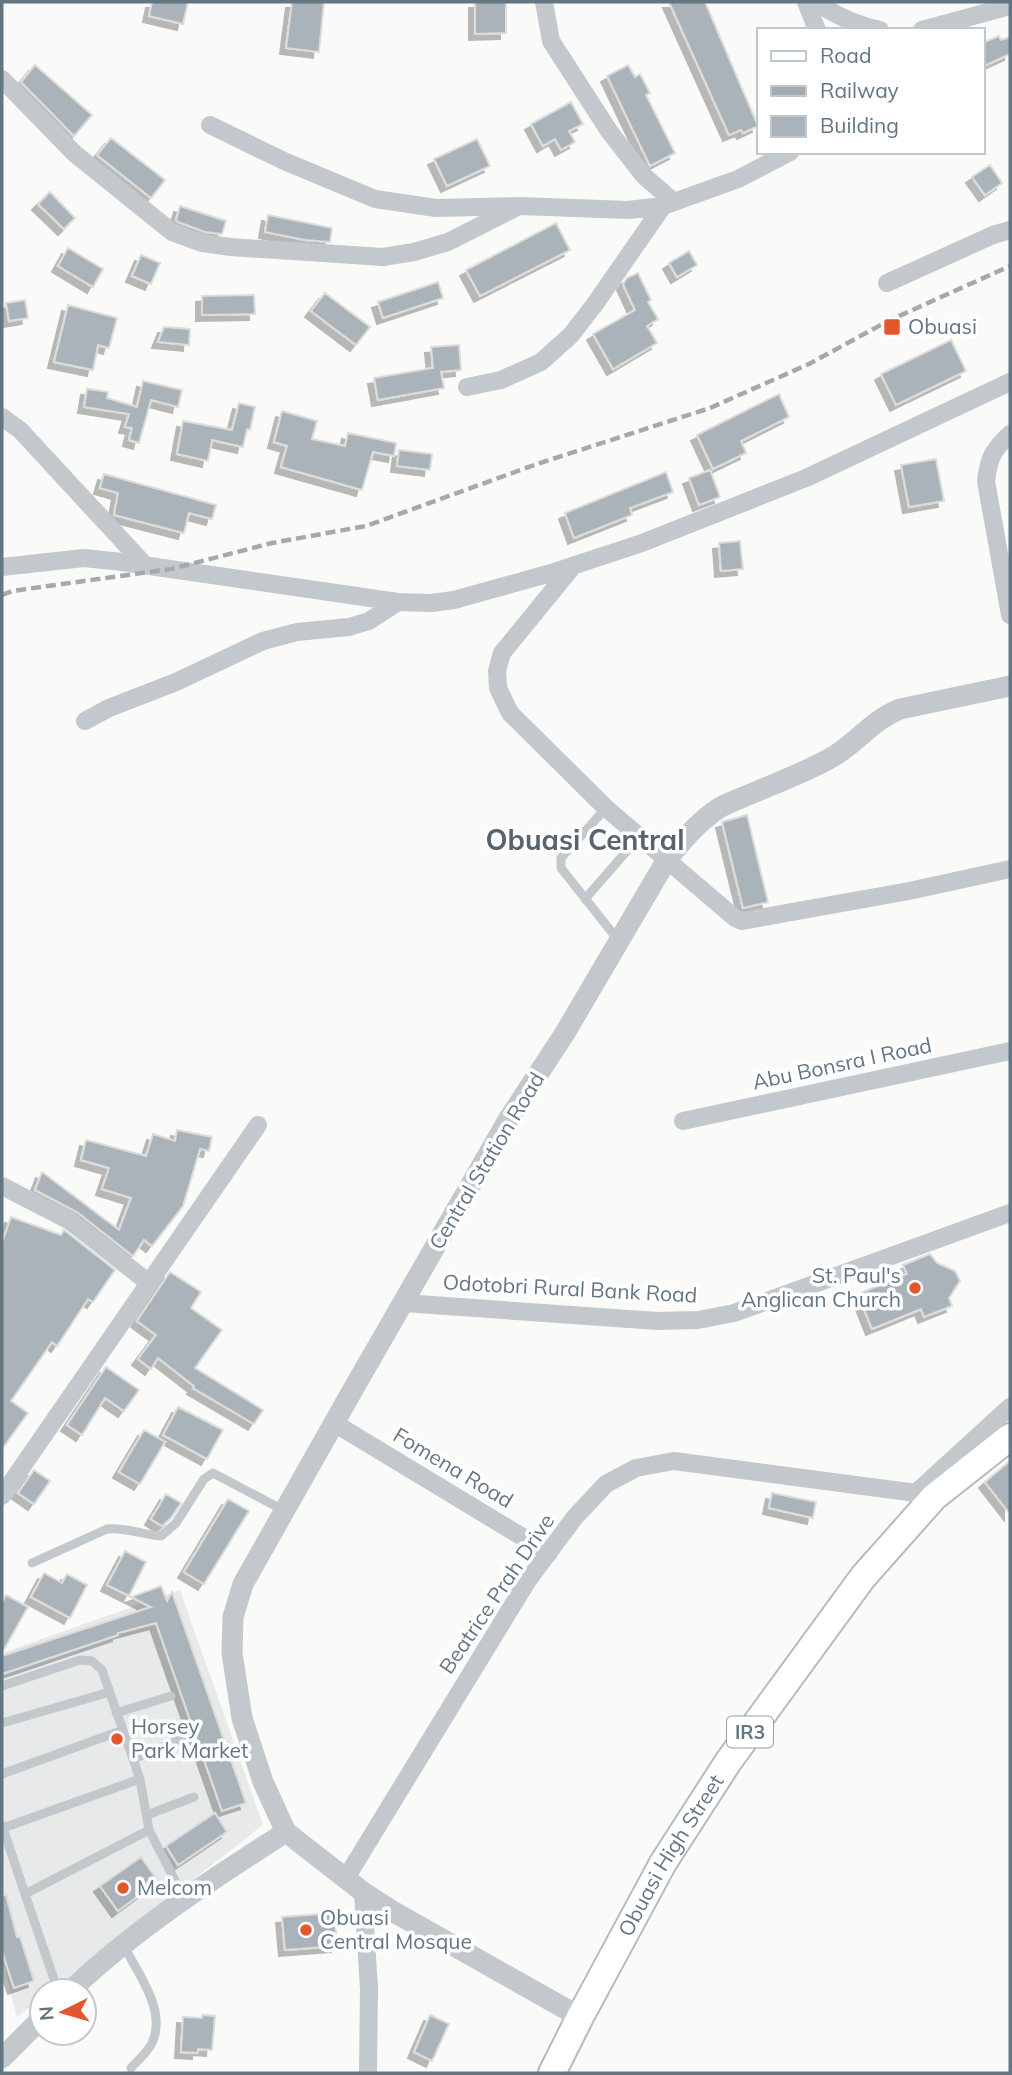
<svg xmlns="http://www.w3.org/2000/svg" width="1012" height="2075" viewBox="0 0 1012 2075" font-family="Mulish,sans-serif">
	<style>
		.built { fill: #e8e9e9 }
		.building { fill: #aab3b9; stroke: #dcdcda; stroke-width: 2; filter: url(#shadow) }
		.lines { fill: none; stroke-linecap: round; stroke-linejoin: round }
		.primary-casing { stroke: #b5babe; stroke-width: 30 }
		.service { stroke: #c3c8cc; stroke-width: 9 }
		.minor { stroke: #c3c8cc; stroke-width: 18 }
		.tertiary { stroke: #c3c8cc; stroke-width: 21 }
		.primary { stroke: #fff; stroke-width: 26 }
		.rail { stroke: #a2aab0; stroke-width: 4.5; stroke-dasharray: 10 5; stroke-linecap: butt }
		.poi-dot { fill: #e4572e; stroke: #fff; stroke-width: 2.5 }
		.labels { text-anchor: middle; stroke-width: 7; stroke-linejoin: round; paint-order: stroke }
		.shield { fill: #fff; stroke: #939fa8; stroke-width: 2 }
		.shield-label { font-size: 19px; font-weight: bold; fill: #657683 }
		.poi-label { font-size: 21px; fill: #657683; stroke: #fff; text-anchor: start }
		.street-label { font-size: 21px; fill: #657683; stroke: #fff }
		.district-label { font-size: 28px; font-weight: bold; fill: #57646e; stroke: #fff }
	</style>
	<defs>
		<filter id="shadow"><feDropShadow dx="-6" dy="6" stdDeviation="0" flood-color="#0004"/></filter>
	</defs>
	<rect width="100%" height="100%" fill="#fafaf8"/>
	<path class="built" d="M180 1590 263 1825 51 1991H42V1998L17 2017 2 1959V1653Z"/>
	<path class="building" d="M152 2H188L183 24 149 16Z
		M292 2H324L319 52 286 48Z
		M475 2H506V33L475 34Z
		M669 2H705L758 126 743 133 741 130 729 135Z
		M999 36 1001 40 1010 37V54L982 67V43Z
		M35 65 92 115 74 136 21 82Z
		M628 65 635 77 640 74 650 93 646 95 675 153 650 166 607 76Z
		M571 102 583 124 569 131 575 142 561 150 555 139 543 146 531 124Z
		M111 138 165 180 151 198 97 155Z
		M477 139 490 166 447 186 434 159Z
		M990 165 1002 183 985 195 972 177Z
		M50 192 75 218 64 229 38 204Z
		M180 206 226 221 222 234 205 232 178 222 176 220Z
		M268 215 332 228 330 242 305 240 265 232Z
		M556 223 570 250 480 296 466 270Z
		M68 248 103 269 93 287 58 266Z
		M689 251 697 265 677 277 669 263Z
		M141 255 160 263 151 284 132 276Z
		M638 273 651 300 648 302 658 319 647 326 657 343 613 369 593 334 635 310 623 284 627 278Z
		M438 282 443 298 383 318 378 302Z
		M325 293 370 327 356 345 311 311Z
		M254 295 255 314 202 315V296Z
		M25 300 28 318 9 321 6 303Z
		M68 305 117 318 109 348 98 345 93 370 54 362Z
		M164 327 190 329 189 345 158 342Z
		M951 340 966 371 896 405 881 374Z
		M459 345 461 370 441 372 444 388 378 400 374 378 433 368 431 347Z
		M143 381 182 390 178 407 151 400 139 443 129 440 132 428 125 427 129 414 84 407 87 389 108 392 107 398 137 407Z
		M779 394 789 417 741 441 746 453 713 469 697 435Z
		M239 403 255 407 250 430 247 429 243 447 212 440 208 461 177 454 183 421 232 430Z
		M282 411 317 421 312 439 345 446 348 433 396 443 394 456 373 452 362 490 281 467 287 446 274 442Z
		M399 450 432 454 430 470 397 466Z
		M936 459 944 501 909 507 901 465Z
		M710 470 720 497 699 505 689 478Z
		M666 472 673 492 630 508 632 515 574 538 565 513Z
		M104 474 216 505 212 519 189 513 184 533 114 515 118 493 100 488Z
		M740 541 743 569 721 571 719 543Z
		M747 815 768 902 743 908 722 822Z
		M177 1130 212 1137 209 1151 200 1149 183 1206 152 1246 144 1240 133 1256 77 1212 35 1190 42 1172 119 1230 131 1198 102 1189 109 1168 81 1160 86 1140 146 1156 153 1134 175 1141Z
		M11 1217 61 1235 64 1230 115 1270 93 1302 88 1299 57 1346 52 1342 11 1401 28 1413 2 1449V1243Z
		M930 1254 937 1263 955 1271 960 1281 949 1298 952 1306 924 1317 921 1309 872 1329 858 1294 907 1274 903 1265Z
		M170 1272 201 1292 191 1308 222 1330 195 1368 263 1410 254 1424 193 1388 194 1386 158 1358 151 1369 138 1359 156 1335 137 1321Z
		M106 1367 139 1390 124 1411 105 1398 82 1435 67 1425Z
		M178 1407 223 1430 207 1459 163 1435Z
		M144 1430 165 1442 140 1484 119 1472Z
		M1010 1461V1514L985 1482Z
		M34 1470 50 1481 34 1504 18 1493Z
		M772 1493 816 1502 813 1518 769 1508Z
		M166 1494 181 1503 171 1518 162 1526 151 1519Z
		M228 1499 249 1511 204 1584 184 1572Z
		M125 1551 146 1562 129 1596 107 1585Z
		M44 1573 62 1583 67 1574 87 1585 70 1618 31 1597Z
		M161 1586 167 1601 172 1592 246 1803 222 1811 156 1623 118 1633V1635L2 1674V1656L151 1607 131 1597Z
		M6 1595 28 1607 2 1653V1603Z
		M215 1813 227 1832 178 1865 166 1846Z
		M141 1857 158 1881 118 1911 100 1886Z
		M6 1895 17 1937H20L34 1981 14 1988 2 1951V1896Z
		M334 1913 337 1946 285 1950 282 1917Z
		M202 2015 215 2016 212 2050 198 2049V2053L181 2052 183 2017 202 2018Z
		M430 2015 449 2024 432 2061 414 2052Z"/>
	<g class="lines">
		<defs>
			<g id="primary">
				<path id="s1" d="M552 2073 580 2017 663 1863 728 1762 863 1577 934 1497 1010 1437"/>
			</g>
		</defs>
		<use href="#primary" class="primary-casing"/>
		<path class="service" d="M606 808 561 858V868L618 940
			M585 899 639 837
			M32 1563 107 1529C126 1527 143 1535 161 1536L176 1523 204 1479 213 1473 283 1510
			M2 1686 80 1660 92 1661 102 1670 140 1779 149 1830
			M116 1713 171 1696
			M2 1723 110 1692
			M133 1759 187 1737
			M2 1774 123 1730
			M147 1815 194 1797
			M2 1825 25 1894
			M3 1828 140 1779
			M124 1946C138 1974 167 2010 152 2043 148 2052 137 2061 131 2068
			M58 1991 25 1894 149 1830 184 1898"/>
		<path class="minor" d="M544 2 551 41 609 131 644 176 674 202
			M806 2 817 30
			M816 2C836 16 856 25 880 30
			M922 30 1010 6
			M2 79 74 153 172 232 202 243 231 247 383 257 414 252 448 242 515 208
			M210 125 284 161 375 199 436 208 520 206 628 210 663 206 738 179 790 152
			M887 283 993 235 1010 230
			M467 387 501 380 541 362 571 335 595 304 663 206
			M2 417 20 430 145 565
			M1010 434C993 450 989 457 986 481L1010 615
			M573 566 502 653 497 671 498 688 510 713 606 808 735 918 742 921 909 891 1010 869
			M2 567 84 558 122 562 398 602 431 603 454 600 551 573 642 543 806 478 1010 382
			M85 721 109 708 176 682 263 641 297 632 349 627 369 621 398 602
			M683 1121 1010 1051
			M2 1186 70 1221 149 1283
			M404 1303 657 1321 698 1320 734 1313 1010 1213
			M334 1423 549 1553
			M916 1493 1010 1407
			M2 1496 258 1125
			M346 1878 528 1580 575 1517 606 1484 636 1468 674 1461 916 1493 934 1497
			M363 1892 369 1989 368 2073"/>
		<path class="tertiary" d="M70 1991C135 1929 211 1880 286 1832
			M580 2017 394 1912 363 1892 286 1832 263 1782 242 1718 232 1653 233 1617 243 1584 351 1393 508 1120 565 1033 666 861C682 841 698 822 719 808 728 803 739 799 748 795 774 784 801 774 827 760 855 746 870 721 900 709L1010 686
			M2 2058 42 2018"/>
		<use href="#primary" class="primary"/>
		<path class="rail" d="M2 595 12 591 171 569 272 543 366 526 537 464 710 408 809 364 888 321 1010 266"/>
	</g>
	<g class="poi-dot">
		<rect x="883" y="318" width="18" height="18" rx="3.5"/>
		<circle cx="915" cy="1288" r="7"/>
		<circle cx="117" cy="1739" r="7"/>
		<circle cx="123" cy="1888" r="7"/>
		<circle cx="306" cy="1930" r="7"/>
	</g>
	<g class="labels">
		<rect class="shield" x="727" y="1716.5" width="46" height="31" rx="5"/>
		<g class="shield-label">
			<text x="750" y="1739">IR3</text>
		</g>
		<g class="poi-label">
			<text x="908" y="334">Obuasi</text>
			<text x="901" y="1283" text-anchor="end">St. Paul's<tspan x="901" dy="24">Anglican Church</tspan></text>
			<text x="131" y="1734">Horsey<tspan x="131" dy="24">Park Market</tspan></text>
			<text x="137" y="1895">Melcom</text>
			<text x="320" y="1925">Obuasi<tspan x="320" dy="24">Central Mosque</tspan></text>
		</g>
		<g class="street-label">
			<text transform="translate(842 1064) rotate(-12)" y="7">Abu Bonsra I Road</text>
			<text transform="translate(487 1161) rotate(-59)" y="7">Central Station Road</text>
			<text transform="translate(570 1289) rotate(3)" y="7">Odotobri Rural Bank Road</text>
			<text transform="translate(453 1468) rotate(31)" y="7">Fomena Road</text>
			<text transform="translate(497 1594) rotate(-56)" y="7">Beatrice Prah Drive</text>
			<text dy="7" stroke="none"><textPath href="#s1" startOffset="248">Obuasi High Street</textPath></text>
		</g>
		<g class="district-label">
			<text x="585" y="850">Obuasi Central</text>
		</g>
	</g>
	<rect width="1012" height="2075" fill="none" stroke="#657683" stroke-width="7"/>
	<rect x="757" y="28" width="228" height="126" fill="#ffffff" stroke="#c1c8cd" stroke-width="2"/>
	<rect x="771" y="51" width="35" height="10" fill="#ffffff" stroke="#c1c8cd" stroke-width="2"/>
	<text x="820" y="63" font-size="21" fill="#657683">Road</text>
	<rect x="771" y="86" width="35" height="10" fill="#a2aab0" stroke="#c1c8cd" stroke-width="2"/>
	<text x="820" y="98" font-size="21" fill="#657683">Railway</text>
	<rect x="771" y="116" width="35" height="21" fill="#aab3b9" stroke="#c1c8cd" stroke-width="2"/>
	<text x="820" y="133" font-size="21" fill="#657683">Building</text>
	<g transform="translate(63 2012) rotate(265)"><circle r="33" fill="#ffffff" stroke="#c1c8cd" stroke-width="2"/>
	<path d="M0-5L12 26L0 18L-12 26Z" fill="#e4572e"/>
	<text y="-10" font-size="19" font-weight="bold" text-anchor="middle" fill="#657683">N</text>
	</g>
</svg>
